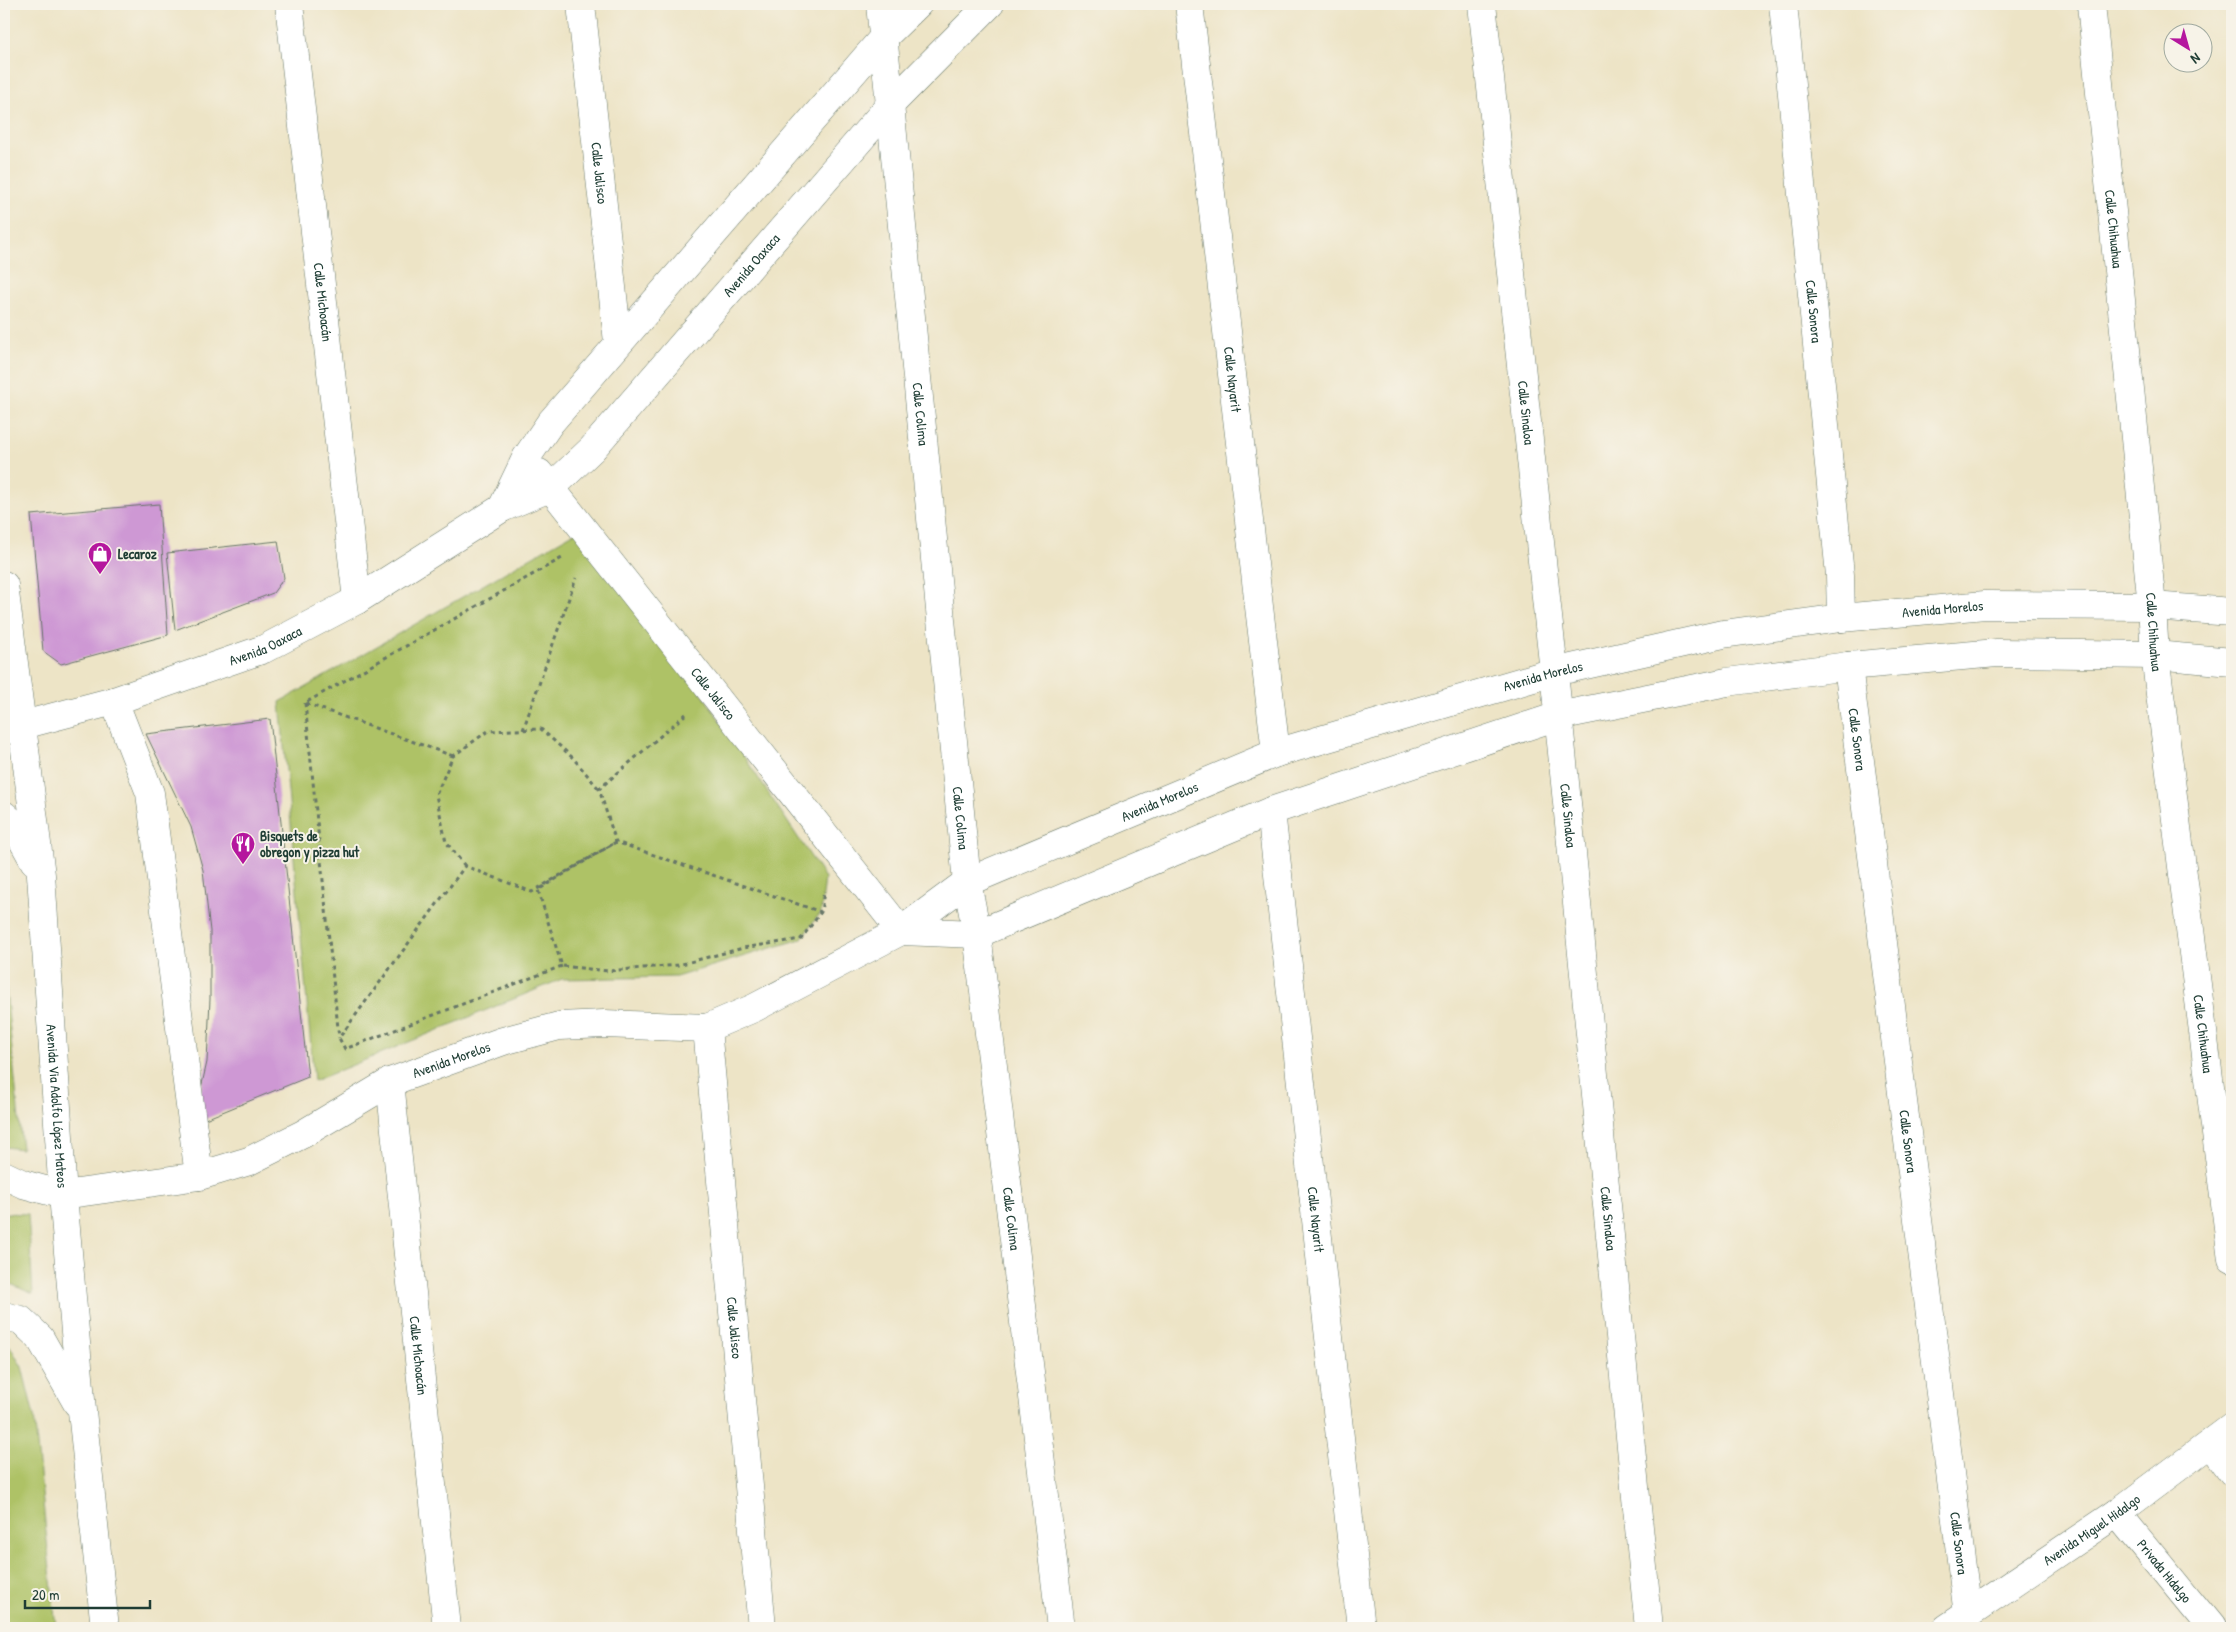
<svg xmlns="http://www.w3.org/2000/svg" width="2236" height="1632" viewBox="0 0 2236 1632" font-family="'Patrick Hand',sans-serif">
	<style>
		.green { fill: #aec266; stroke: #66804d }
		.building { fill: #ce98d4 }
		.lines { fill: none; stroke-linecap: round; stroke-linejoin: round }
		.minor-casing { stroke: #677767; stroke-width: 29 }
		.major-casing { stroke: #677767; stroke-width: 29 }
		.path { stroke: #677767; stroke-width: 3; stroke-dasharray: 4 4; stroke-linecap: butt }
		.minor { stroke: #fff; stroke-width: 28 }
		.major { stroke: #fff; stroke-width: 28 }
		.labels { text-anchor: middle; stroke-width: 4; stroke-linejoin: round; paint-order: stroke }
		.street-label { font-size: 14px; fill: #1f3d34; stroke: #f7f3e8 }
		.poi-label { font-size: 14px; font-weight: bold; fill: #1f3d34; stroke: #f7f3e8; text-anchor: start }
	</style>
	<rect width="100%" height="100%" fill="#f7f3e8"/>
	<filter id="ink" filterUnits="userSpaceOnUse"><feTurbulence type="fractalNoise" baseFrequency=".02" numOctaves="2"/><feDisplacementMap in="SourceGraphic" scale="10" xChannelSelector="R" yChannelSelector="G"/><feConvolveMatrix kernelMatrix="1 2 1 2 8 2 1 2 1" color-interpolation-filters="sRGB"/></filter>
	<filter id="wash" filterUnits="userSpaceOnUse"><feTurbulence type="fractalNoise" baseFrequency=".0096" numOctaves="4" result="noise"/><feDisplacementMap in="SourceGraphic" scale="20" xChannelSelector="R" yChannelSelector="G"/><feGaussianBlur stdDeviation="1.12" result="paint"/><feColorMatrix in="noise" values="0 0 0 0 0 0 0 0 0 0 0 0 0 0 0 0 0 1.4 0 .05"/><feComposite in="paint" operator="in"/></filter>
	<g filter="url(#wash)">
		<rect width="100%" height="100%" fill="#ede4c6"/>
		<path class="green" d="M589 524 825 878 821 912 801 939 676 977 562 979 314 1081 280 702Z
			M4 971 22 1149 4 1147Z
			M4 1213 28 1214 33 1294 4 1281Z
			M4 1340 10 1346 22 1367 34 1416 56 1628H4Z"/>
		<g id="blocks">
			<path class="building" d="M159 504 168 635 61 664 43 651 31 515Z
				M278 541 284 578 273 593 175 630 167 553Z
				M270 719 308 1077 193 1124 207 1062 210 999V931L203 870 191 827 146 734Z"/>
		</g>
	</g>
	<g filter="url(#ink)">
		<use href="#blocks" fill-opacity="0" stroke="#677767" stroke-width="1"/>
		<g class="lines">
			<defs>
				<g id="minor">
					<path id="s1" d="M289 4 357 600"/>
					<path id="s2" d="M581 4 618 342"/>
					<path id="s3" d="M880 4 967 882 977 934 1061 1628"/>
					<path id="s4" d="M1189 4 1276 753"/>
					<path id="s5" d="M1482 4 1554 672 1649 1628"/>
					<path id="s6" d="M1783 4 1840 575 1841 618"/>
					<path id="s7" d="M2091 4 2152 606 2155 655 2232 1259"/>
					<path id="s8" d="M539 473 901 931"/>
					<path d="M502 508 526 458 550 423 883 38 918 4"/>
					<path id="s9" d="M1848 666 1968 1615"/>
					<path d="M114 701 150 793 199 1176"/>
					<path id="s10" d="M4 730 114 701 264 649 357 600 502 508 552 487 592 449 890 105 990 4"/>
					<path id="s11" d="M1271 811 1361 1628"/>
					<path d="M901 931 977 934 1271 811 1558 716 1727 682 1848 666 1997 653 2155 655 2232 662"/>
					<path id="s12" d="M707 1028 762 1628"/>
					<path id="s13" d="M390 1082 447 1628"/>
					<path id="s14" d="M4 1175 23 1184 63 1195 199 1176 249 1161 303 1134 390 1082 503 1041 559 1026 604 1024 707 1028 754 1008 901 931 967 882 1276 753 1554 672 1723 634 1841 618 1985 605 2152 606 2232 612"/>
					<path d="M2211 1443 2232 1472"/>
					<path id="s15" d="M2117 1513 2211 1628"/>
					<path id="s16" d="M1947 1628 2117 1513 2232 1427"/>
				</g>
				<g id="major">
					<path id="s17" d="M4 585 41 875 63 1195 82 1411 105 1628"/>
					<path d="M4 815 13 823 34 861"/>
					<path d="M4 1316 21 1320 40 1338 77 1403"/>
				</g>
			</defs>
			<use href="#minor" class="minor-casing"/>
			<use href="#major" class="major-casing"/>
			<path class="path" d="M305 703 339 1038
				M686 714 599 789 616 842 821 912
				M523 730 576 578
				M453 756 305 703 562 558
				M465 866 446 842 436 795 453 756 488 731 541 729 573 758 599 789
				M562 966 345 1049 339 1038 465 866 532 892 616 842 538 890 562 966 608 971 678 965 743 948 801 939 821 912 824 891"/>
			<use href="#minor" class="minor"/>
			<use href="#major" class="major"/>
		</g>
	</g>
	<defs>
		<symbol id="shop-pin" viewBox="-11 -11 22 30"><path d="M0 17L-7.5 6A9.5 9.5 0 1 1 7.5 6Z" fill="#b5179e" stroke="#f7f3e8"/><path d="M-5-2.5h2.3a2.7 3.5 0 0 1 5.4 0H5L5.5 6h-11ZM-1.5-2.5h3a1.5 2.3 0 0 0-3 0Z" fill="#fff"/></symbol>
		<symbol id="restaurant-pin" viewBox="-11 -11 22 30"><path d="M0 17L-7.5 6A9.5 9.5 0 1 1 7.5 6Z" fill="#b5179e" stroke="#f7f3e8"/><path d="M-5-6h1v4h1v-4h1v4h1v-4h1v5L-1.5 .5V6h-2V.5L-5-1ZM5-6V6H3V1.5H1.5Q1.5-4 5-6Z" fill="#fff"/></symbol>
	</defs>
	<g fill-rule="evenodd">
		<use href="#shop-pin" x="86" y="540" width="28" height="38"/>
		<use href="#restaurant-pin" x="229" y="830" width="28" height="38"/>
	</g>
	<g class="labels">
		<g class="street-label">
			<text dy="5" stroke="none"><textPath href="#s2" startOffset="170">Calle Jalisco</textPath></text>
			<text dy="5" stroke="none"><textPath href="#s7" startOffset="226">Calle Chihuahua</textPath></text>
			<text dy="5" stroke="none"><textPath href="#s10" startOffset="902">Avenida Oaxaca</textPath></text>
			<text dy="5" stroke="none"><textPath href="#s1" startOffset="300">Calle Michoacán</textPath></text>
			<text dy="5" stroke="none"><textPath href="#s6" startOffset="309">Calle Sonora</textPath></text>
			<text dy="5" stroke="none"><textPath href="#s4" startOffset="378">Calle Nayarit</textPath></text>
			<text dy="5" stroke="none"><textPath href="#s5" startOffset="411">Calle Sinaloa</textPath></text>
			<text dy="5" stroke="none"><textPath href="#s3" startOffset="412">Calle Colima</textPath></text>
			<text dy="5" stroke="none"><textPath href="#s14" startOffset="2058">Avenida Morelos</textPath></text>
			<text dy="5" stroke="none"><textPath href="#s7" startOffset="631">Calle Chihuahua</textPath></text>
			<text dy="5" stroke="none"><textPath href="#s10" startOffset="275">Avenida Oaxaca</textPath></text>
			<text dy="5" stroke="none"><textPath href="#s14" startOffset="1652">Avenida Morelos</textPath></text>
			<text dy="5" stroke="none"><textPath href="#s8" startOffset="281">Calle Jalisco</textPath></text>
			<text dy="5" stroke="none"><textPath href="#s9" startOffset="74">Calle Sonora</textPath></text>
			<text dy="5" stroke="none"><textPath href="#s14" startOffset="1248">Avenida Morelos</textPath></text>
			<text dy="5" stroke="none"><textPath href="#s5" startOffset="816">Calle Sinaloa</textPath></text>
			<text dy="5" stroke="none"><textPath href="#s3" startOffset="818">Calle Colima</textPath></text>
			<text dy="5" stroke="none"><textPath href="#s7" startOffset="1036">Calle Chihuahua</textPath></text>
			<text dy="5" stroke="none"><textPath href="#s14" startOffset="479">Avenida Morelos</textPath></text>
			<text dy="5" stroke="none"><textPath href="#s17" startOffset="524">Avenida Via Adolfo López Mateos</textPath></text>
			<text dy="5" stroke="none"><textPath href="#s9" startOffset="479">Calle Sonora</textPath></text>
			<text dy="5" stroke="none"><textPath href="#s3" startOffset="1222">Calle Colima</textPath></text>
			<text dy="5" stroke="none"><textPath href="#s5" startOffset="1221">Calle Sinaloa</textPath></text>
			<text dy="5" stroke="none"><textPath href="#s11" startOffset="411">Calle Nayarit</textPath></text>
			<text dy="5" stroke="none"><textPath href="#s12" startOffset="301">Calle Jalisco</textPath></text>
			<text dy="5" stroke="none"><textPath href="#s13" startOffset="275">Calle Michoacán</textPath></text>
			<text dy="5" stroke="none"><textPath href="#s16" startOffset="175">Avenida Miguel Hidalgo</textPath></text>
			<text dy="5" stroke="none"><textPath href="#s9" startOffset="884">Calle Sonora</textPath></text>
			<text dy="5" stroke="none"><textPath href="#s15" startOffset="75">Privada Hidalgo</textPath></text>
		</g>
		<g class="poi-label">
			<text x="118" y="559">Lecaroz</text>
			<text x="260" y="841">Bisquets de<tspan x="260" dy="16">obregon y pizza hut</tspan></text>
		</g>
	</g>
	<rect width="2236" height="1632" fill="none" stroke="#f7f3e8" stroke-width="20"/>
	<g transform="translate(2188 48) rotate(143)"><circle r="24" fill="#f7f3e8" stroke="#a1aaa0"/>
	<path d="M0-4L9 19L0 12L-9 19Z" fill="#b5179e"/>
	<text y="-8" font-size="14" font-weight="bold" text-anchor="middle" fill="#1f3d34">N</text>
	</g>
	<path d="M25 1600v8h125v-8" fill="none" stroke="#1f3d34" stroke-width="2.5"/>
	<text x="32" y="1600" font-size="15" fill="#1f3d34" stroke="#f7f3e8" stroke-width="4" paint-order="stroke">20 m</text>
</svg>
